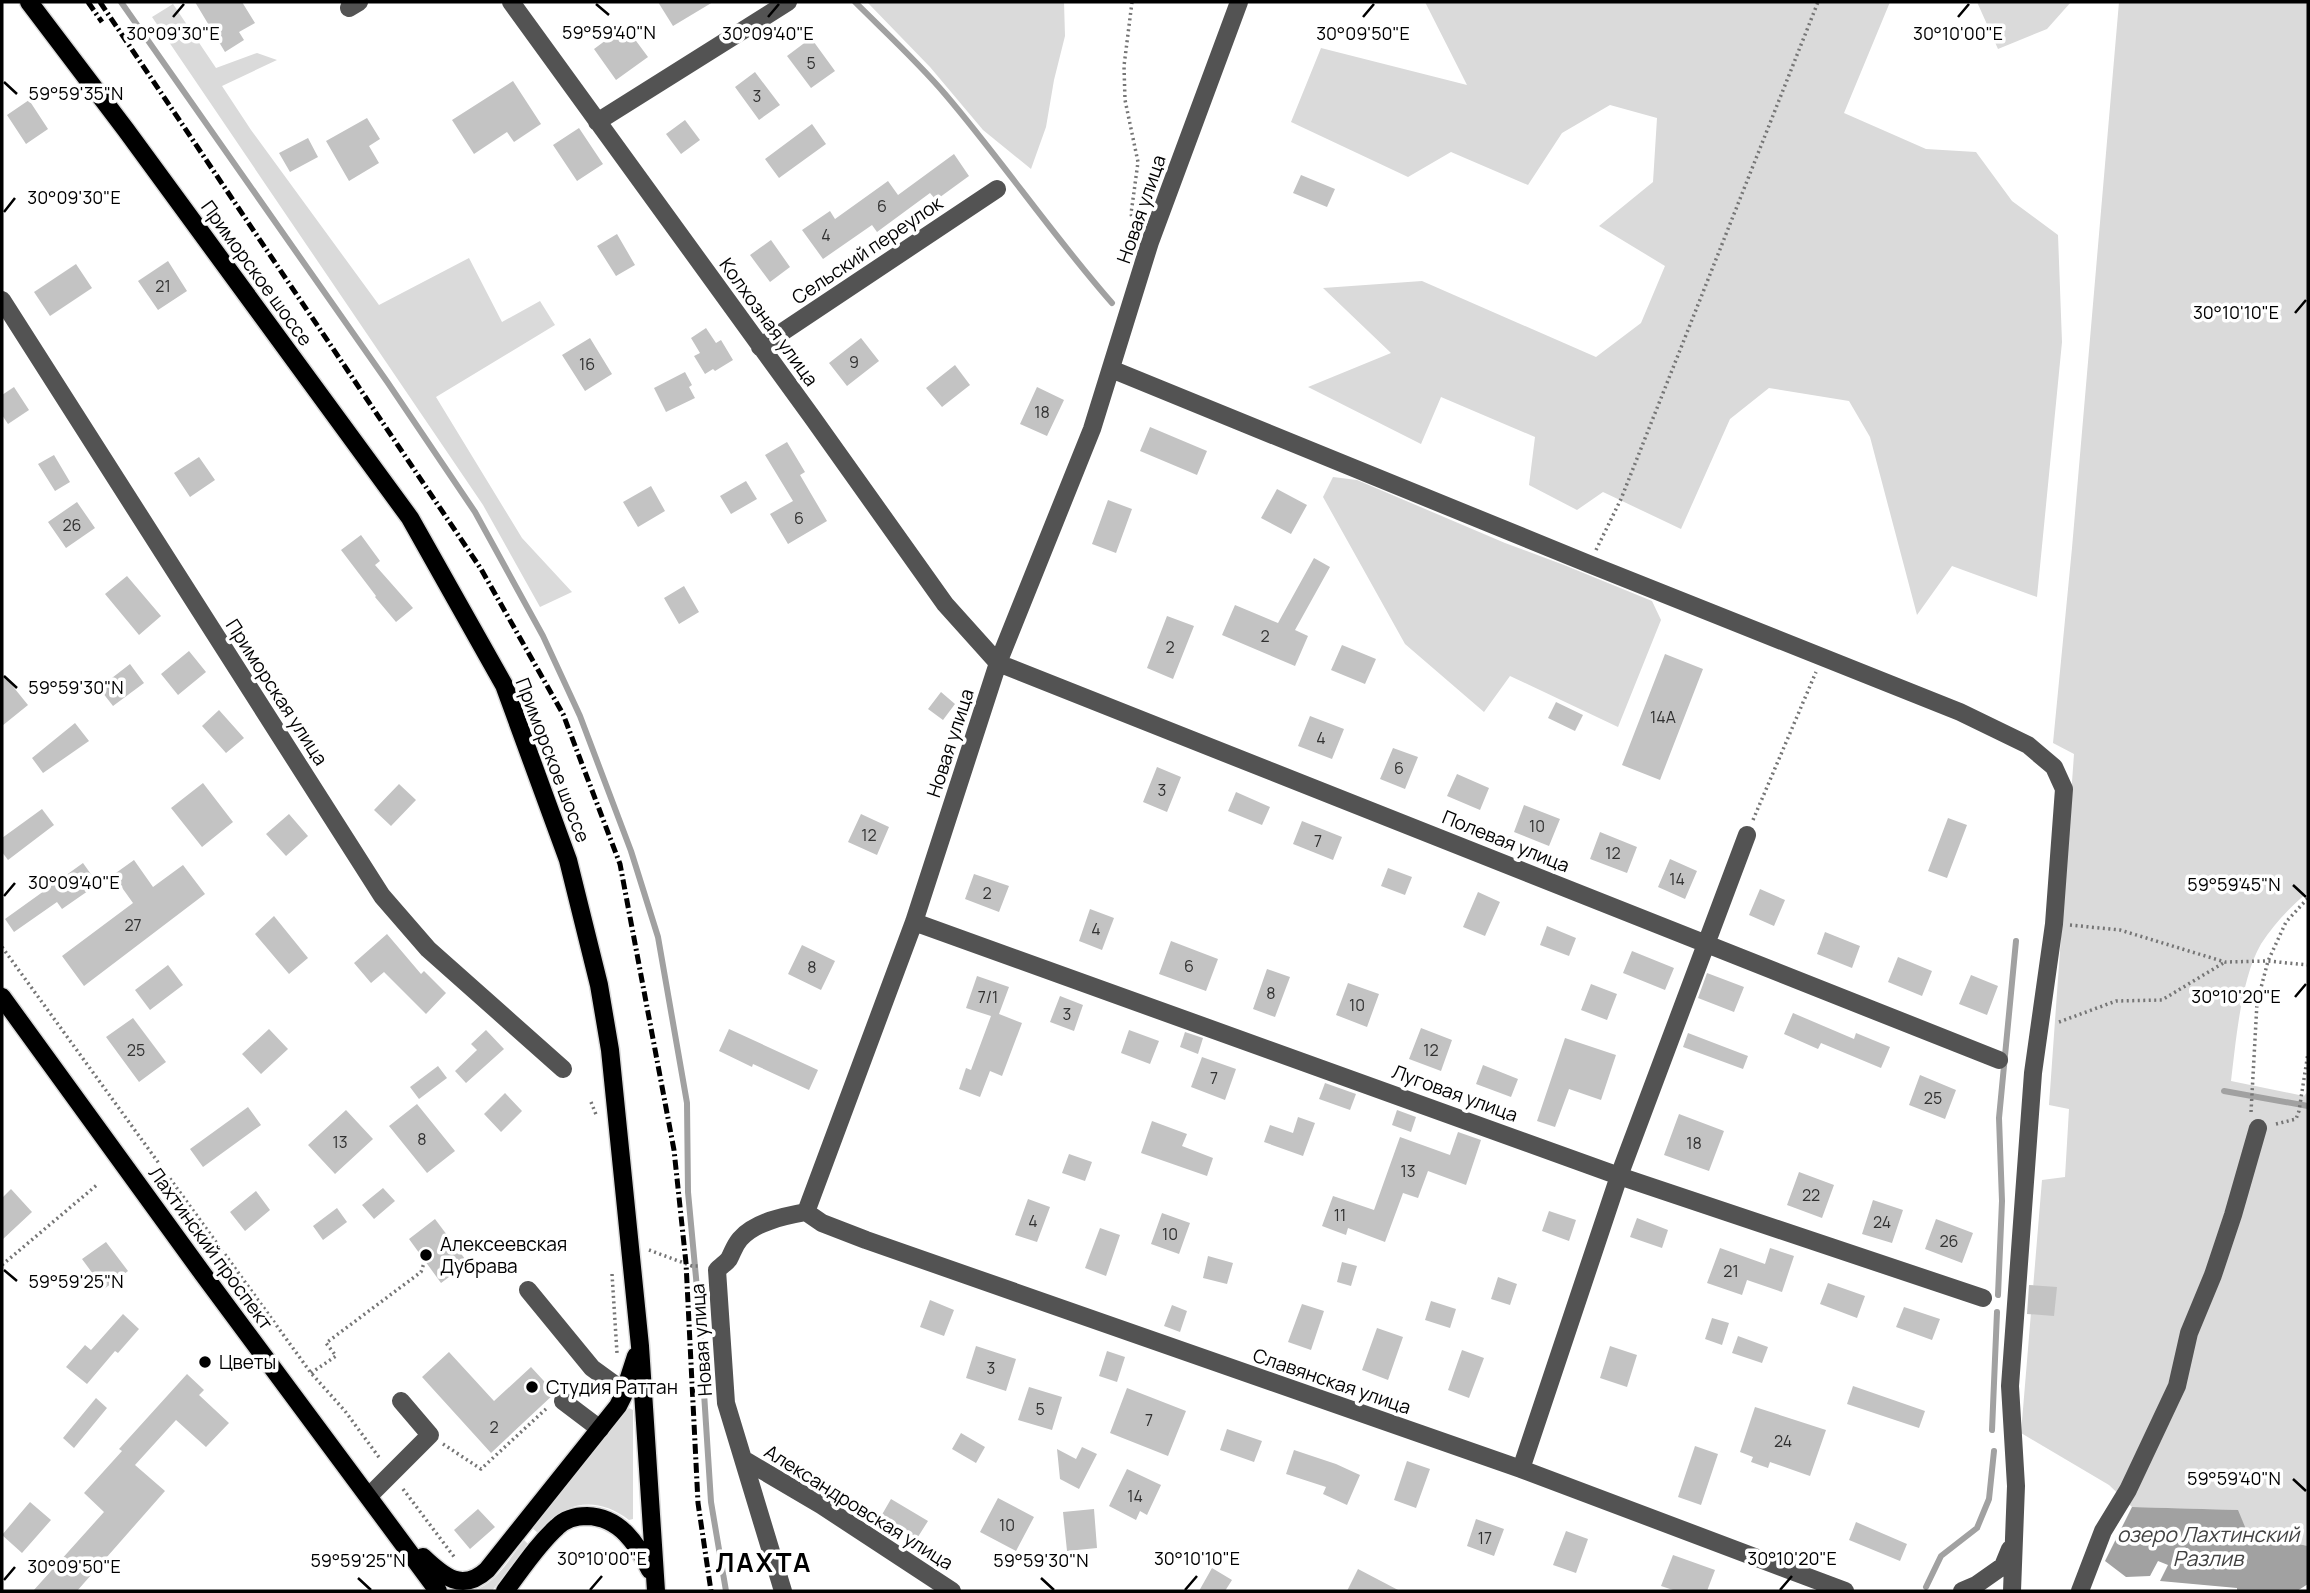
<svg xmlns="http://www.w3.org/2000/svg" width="2310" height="1593" viewBox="0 0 2310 1593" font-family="Manrope,sans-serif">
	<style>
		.green { fill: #dadada }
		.water { fill: #a1a1a1 }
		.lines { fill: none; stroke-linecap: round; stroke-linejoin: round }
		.stream { stroke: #a1a1a1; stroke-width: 6 }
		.building { fill: #c3c3c3 }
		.major-casing { stroke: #dbdbdb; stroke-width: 21 }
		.path { stroke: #757575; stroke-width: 3.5; stroke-dasharray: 2 3.5; stroke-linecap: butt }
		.minor { stroke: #535353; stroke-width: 18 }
		.major { stroke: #000; stroke-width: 18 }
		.rail { stroke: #000; stroke-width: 5; stroke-dasharray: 10 3.5 2 3.5; stroke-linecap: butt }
		.ticks { fill: none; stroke: #000; stroke-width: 2.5 }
		.poi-dot { fill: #000; stroke: #fff; stroke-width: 2.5 }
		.labels { text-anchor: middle; stroke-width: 7; stroke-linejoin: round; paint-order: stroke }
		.number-label { font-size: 16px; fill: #313131 }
		.street-label { font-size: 19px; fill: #000; stroke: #fff }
		.poi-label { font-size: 19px; fill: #000; stroke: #fff; text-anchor: start }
		.water-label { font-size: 21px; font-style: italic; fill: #424242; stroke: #fff }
		.district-label { font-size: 26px; font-weight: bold; letter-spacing: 2px; fill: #000; stroke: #fff }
		.ticks-label { font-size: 18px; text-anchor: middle; fill: #000; stroke: #fff; stroke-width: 7; stroke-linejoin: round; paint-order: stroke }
	</style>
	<rect width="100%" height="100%" fill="#fff"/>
	<path class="green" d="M867 2H1064L1065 36 1054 80 1046 127 1031 169 983 130 930 67Z
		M1425 2H1890L1844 113 1926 149 1976 152 2012 201 2058 235 2062 342 2037 597 1952 566 1917 615 1870 437 1849 401 1769 388 1730 419 1681 529 1603 492 1577 510 1529 485 1535 437 1441 397 1421 444 1308 387 1391 353 1323 288 1422 281 1596 357 1641 323 1665 266 1599 226 1653 182 1657 118 1610 105 1562 133 1528 185 1451 152 1408 177 1291 122 1321 48 1467 85Z
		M1977 2H2071L2047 29 1998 49Z
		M2119 2H2308V892C2290 907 2274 924 2261 944 2241 978 2236 1041 2231 1081L2304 1096 2308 1091V1546L2248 1534 2237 1510 2132 1507 2109 1485 2021 1433 2042 1180 2065 1177 2069 1109 2049 1105 2074 754 2053 743 2072 548Z
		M173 4 216 68 257 53 277 60 222 86 251 130 379 305 469 258 502 322 540 301 555 325 436 397 522 538 572 592 540 607 483 505 152 17Z
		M1333 477 1357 480 1505 543 1564 565 1652 601 1661 620 1618 727 1510 676 1484 712 1405 644 1323 497Z
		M629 1408 633 1410V1519L629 1520C596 1495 564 1501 538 1533L532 1528Z
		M524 1540 528 1544 492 1591H470C494 1587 510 1558 524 1540Z"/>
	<path class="water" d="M2132 1507 2238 1510 2248 1534 2308 1546V1584L2297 1591H2237V1588L2160 1581 2168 1565 2158 1561 2150 1576 2126 1577 2105 1561Z"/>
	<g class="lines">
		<path class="stream" d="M121 2 388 383 475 512 543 636 580 716 631 851 658 937 687 1103 688 1192 698 1299 711 1502 726 1591
			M855 2C885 32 917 61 945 94 1003 162 1053 236 1112 303
			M2224 1091 2308 1106
			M1998 1295 2002 1201 1999 1118 2016 941
			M1992 1430 1997 1312
			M1926 1587 1941 1556 1977 1528 1989 1499 1994 1451"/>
	</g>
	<path class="building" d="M195 2H242L255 23 239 32 244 40 225 52Z
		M658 2H713L673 26Z
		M625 26 648 57 616 80 594 49Z
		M811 38 835 71 811 88 787 56Z
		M755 72 780 105 759 120 735 87Z
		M513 81 541 124 514 142 507 132 474 154 452 120Z
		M29 100 48 129 26 144 7 115Z
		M367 118 380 139 369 146 379 163 349 181 326 141Z
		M685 120 700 140 681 154 666 134Z
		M812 124 826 144 779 178 765 159Z
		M579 128 603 164 577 181 553 145Z
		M308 138 318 157 290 172 279 153Z
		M954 154 969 176 936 200 930 193 877 232 872 225 823 259 802 230 830 211 835 219 888 181 898 195Z
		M1301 175 1335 189 1327 207 1293 193Z
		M617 234 635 265 616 276 597 246Z
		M771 240 790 267 770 282 750 255Z
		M168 261 187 291 158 310 138 281Z
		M76 264 92 288 50 316 34 292Z
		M706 328 716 343 721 340 733 360 715 371 713 369 705 374 694 356 700 353 691 338Z
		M590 338 612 374 585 391 562 355Z
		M861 338 879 361 847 386 829 363Z
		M955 365 970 385 942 407 926 388Z
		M685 372 692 385 689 387 695 398 666 412 654 388Z
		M14 387 29 410 8 424 2 415V395Z
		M1037 387 1064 400 1047 436 1020 424Z
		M1150 427 1207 451 1197 475 1140 451Z
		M787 442 805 472 800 475 827 521 788 544 770 514 793 501 765 455Z
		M54 455 70 482 55 491 38 464Z
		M199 457 215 480 190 497 174 473Z
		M746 481 757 499 731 514 720 496Z
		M651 486 665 511 638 527 623 502Z
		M1277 489 1307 505 1291 534 1261 518Z
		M1108 500 1132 509 1116 553 1092 544Z
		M77 502 95 528 66 548 48 522Z
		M361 535 380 561 375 565 413 608 396 622 375 597 376 596 341 550Z
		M1314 558 1330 567 1295 630 1308 636 1295 666 1222 635 1235 605 1278 623Z
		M127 576 161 616 139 635 105 594Z
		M684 586 699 612 679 624 664 598Z
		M1167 616 1194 626 1173 679 1147 668Z
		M1342 645 1376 659 1365 684 1331 670Z
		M189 651 206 672 178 695 161 674Z
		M1665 654 1703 669 1660 780 1622 765Z
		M130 664 144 683 113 706 99 688Z
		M2 673 28 705 2 726Z
		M941 692 955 704 943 720 928 709Z
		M1556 702 1583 715 1575 731 1548 718Z
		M219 710 244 738 226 753 202 726Z
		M1310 716 1344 729 1332 759 1298 746Z
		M75 723 89 741 43 773 32 758Z
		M1393 748 1418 757 1405 789 1380 779Z
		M1157 767 1181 777 1167 812 1143 802Z
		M1457 774 1489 788 1480 810 1447 796Z
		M203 783 233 822 202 847 171 808Z
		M399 784 416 800 391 826 374 810Z
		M1236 792 1270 807 1262 825 1228 811Z
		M1524 805 1560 819 1549 846 1514 832Z
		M42 809 54 825 8 860 2 852V838Z
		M289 814 308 836 286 856 266 834Z
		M861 814 889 827 877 855 848 842Z
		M1948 818 1967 825 1947 878 1928 871Z
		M1302 821 1342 837 1333 860 1293 844Z
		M1600 832 1637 847 1627 873 1590 859Z
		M1670 859 1697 871 1685 899 1658 887Z
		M134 860 153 887 183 865 205 894 84 986 62 956 133 903 113 875Z
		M83 863 98 884 62 909 57 902 14 932 5 919Z
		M1388 868 1412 877 1405 895 1381 886Z
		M974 874 1009 886 999 912 965 899Z
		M1760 889 1785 900 1774 926 1749 915Z
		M1478 892 1500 902 1485 936 1463 927Z
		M1090 909 1114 918 1102 950 1079 941Z
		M274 916 308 958 289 974 255 934Z
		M1547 926 1576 938 1569 956 1540 945Z
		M1825 932 1860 946 1852 968 1817 954Z
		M387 934 421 974 424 971 446 993 426 1014 384 972 371 983 354 963Z
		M1171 941 1218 959 1206 991 1159 974Z
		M802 945 835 961 821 990 788 974Z
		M1632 951 1674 968 1665 990 1623 973Z
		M1898 957 1932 971 1922 996 1888 982Z
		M168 965 183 985 150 1010 135 990Z
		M1267 969 1290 977 1275 1017 1253 1009Z
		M1707 973 1744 987 1734 1012 1698 998Z
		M1971 975 1998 986 1987 1015 1959 1004Z
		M977 976 1009 987 999 1014 1022 1023 1002 1076 990 1071 980 1097 959 1089 966 1068 971 1070 991 1016 966 1008Z
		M1348 983 1379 994 1367 1027 1336 1015Z
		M1591 984 1617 994 1607 1020 1581 1010Z
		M1060 996 1083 1005 1074 1031 1050 1022Z
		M1793 1013 1854 1039 1856 1033 1890 1047 1881 1068 1821 1043 1818 1049 1784 1034Z
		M133 1018 166 1062 139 1082 106 1037Z
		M1421 1028 1452 1040 1441 1071 1409 1059Z
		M269 1029 288 1049 261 1074 242 1054Z
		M729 1029 818 1070 809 1090 753 1064 752 1067 719 1051Z
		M486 1030 504 1049 466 1083 455 1071 477 1050 471 1044Z
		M1129 1030 1159 1041 1150 1064 1121 1053Z
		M1185 1032 1203 1038 1198 1054 1180 1047Z
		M1688 1033 1748 1056 1743 1069 1683 1047Z
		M1565 1038 1616 1055 1601 1100 1569 1089 1555 1127 1537 1121Z
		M1202 1057 1236 1069 1225 1100 1191 1087Z
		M1483 1065 1518 1079 1511 1097 1476 1084Z
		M438 1066 447 1078 419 1099 410 1087Z
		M1920 1075 1956 1090 1945 1119 1909 1105Z
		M1325 1083 1356 1094 1350 1110 1319 1099Z
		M505 1093 522 1111 501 1132 484 1114Z
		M417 1104 455 1151 427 1173 389 1126Z
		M248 1107 261 1125 203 1167 190 1149Z
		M346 1110 373 1139 335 1174 308 1145Z
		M1397 1110 1416 1117 1411 1132 1392 1125Z
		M1679 1114 1724 1131 1709 1171 1664 1155Z
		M1298 1117 1315 1123 1303 1156 1264 1142 1270 1125 1293 1133Z
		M1152 1121 1187 1134 1182 1146 1213 1158 1207 1176 1141 1153Z
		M1458 1132 1481 1140 1466 1185 1428 1171 1418 1198 1403 1193 1385 1242 1348 1228 1346 1235 1322 1226 1333 1196 1374 1210 1400 1137 1450 1155Z
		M1069 1154 1092 1162 1085 1181 1062 1173Z
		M1799 1172 1834 1185 1822 1218 1787 1205Z
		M383 1188 395 1201 374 1219 362 1205Z
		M11 1189 32 1212 2 1240V1198Z
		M256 1191 270 1210 245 1231 230 1212Z
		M1028 1199 1050 1207 1037 1242 1015 1235Z
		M1873 1200 1903 1210 1892 1243 1862 1234Z
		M337 1208 347 1222 323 1240 313 1226Z
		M1549 1211 1576 1220 1569 1241 1542 1231Z
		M1162 1213 1190 1223 1179 1254 1151 1244Z
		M1637 1218 1668 1230 1662 1248 1630 1237Z
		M435 1219 468 1263 441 1283 409 1239Z
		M1936 1219 1973 1233 1962 1263 1925 1249Z
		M1100 1228 1120 1235 1106 1276 1085 1268Z
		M106 1242 128 1271 104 1289 82 1259Z
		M1720 1248 1765 1264 1770 1248 1794 1256 1782 1292 1747 1280 1742 1295 1707 1283Z
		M1208 1256 1233 1263 1227 1284 1203 1278Z
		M1342 1262 1357 1266 1351 1286 1337 1282Z
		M1498 1277 1517 1284 1510 1305 1491 1299Z
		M1828 1283 1865 1296 1857 1318 1820 1304Z
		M2029 1285 2057 1287 2054 1316 2027 1314Z
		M930 1300 954 1310 944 1336 920 1327Z
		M1431 1301 1456 1309 1450 1328 1425 1320Z
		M1302 1304 1324 1311 1311 1350 1288 1342Z
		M1172 1305 1187 1311 1180 1332 1164 1326Z
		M1904 1307 1940 1319 1932 1340 1896 1327Z
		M123 1314 139 1329 118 1353 115 1351 87 1384 66 1367 85 1345 91 1350Z
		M1712 1318 1729 1323 1722 1345 1705 1339Z
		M1377 1328 1403 1337 1388 1380 1362 1370Z
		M1738 1336 1768 1347 1762 1363 1732 1353Z
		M976 1346 1016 1359 1006 1391 966 1378Z
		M1610 1346 1637 1355 1627 1387 1600 1378Z
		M1462 1350 1484 1358 1469 1398 1448 1390Z
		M1107 1351 1125 1357 1117 1382 1099 1376Z
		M449 1352 494 1401 531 1367 555 1393 491 1453 422 1377Z
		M187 1374 204 1390 199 1395 229 1423 206 1447 176 1420 135 1465 165 1491 77 1591H33L104 1512 84 1493 122 1451 119 1449Z
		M1853 1386 1925 1411 1919 1428 1847 1404Z
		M1029 1387 1062 1397 1052 1430 1018 1420Z
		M1127 1388 1186 1411 1168 1456 1110 1433Z
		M96 1398 107 1408 74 1448 63 1438Z
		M1755 1407 1826 1430 1810 1476 1770 1462 1768 1468 1751 1462 1753 1457 1740 1452Z
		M1227 1429 1262 1441 1254 1462 1220 1450Z
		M961 1433 985 1447 976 1463 952 1449Z
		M1695 1446 1718 1454 1701 1505 1678 1497Z
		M1082 1447 1097 1454 1079 1489 1060 1479 1057 1449 1076 1459Z
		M1294 1450 1336 1464 1360 1475 1347 1505 1323 1494 1326 1487 1286 1474Z
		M1407 1461 1430 1469 1416 1508 1394 1500Z
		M1127 1469 1161 1485 1147 1515 1140 1511 1136 1520 1109 1506Z
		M998 1498 1034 1517 1016 1551 980 1532Z
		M891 1499 928 1521 916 1540 880 1518Z
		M30 1502 51 1520 22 1553 2 1535Z
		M478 1509 495 1527 470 1549 454 1530Z
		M1094 1509 1097 1548 1067 1551 1063 1512Z
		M1476 1519 1504 1529 1494 1556 1467 1546Z
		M1856 1522 1907 1544 1900 1561 1849 1540Z
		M1566 1531 1588 1539 1576 1573 1553 1565Z
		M1673 1555 1715 1570 1707 1591H1676L1661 1586Z
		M1212 1568 1232 1580 1225 1591H1199Z
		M1358 1569 1400 1591H1347Z"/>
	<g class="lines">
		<defs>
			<path id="major" d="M29 2 126 130 410 518 504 685 568 860 599 985 610 1050 640 1346 656 1591
				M2 997 203 1274 438 1591
				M423 1557C443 1576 462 1593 487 1570L618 1406 623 1396 636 1356
				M505 1591C521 1570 537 1545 557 1527 565 1519 576 1516 587 1516 620 1517 637 1544 650 1570"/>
		</defs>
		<use href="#major" class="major-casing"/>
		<path class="path" d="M1132 2 1124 66 1125 100 1138 162 1131 214 1136 230
			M1596 550 1621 499 1818 2
			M1753 820 1816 672
			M2070 925 2120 930 2225 962 2268 961 2308 965
			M2 947 311 1373 345 1411 381 1460
			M2059 1022 2116 1001 2162 1000 2225 962
			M591 1102 597 1117
			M2251 1112 2257 1003 2268 961 2286 922 2308 898
			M2276 1124 2296 1119 2299 1111 2308 1053
			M649 1250 692 1266H701
			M2 1265 98 1184
			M612 1274 617 1353
			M311 1373 336 1356 326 1343 421 1272 425 1260
			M443 1444 481 1469 547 1408
			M403 1489 455 1558"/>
		<path class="minor" d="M511 2 812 417 945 604 998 663 1999 1060
			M349 8 359 2
			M597 122 788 2
			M2 300 382 896 428 949 563 1069
			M760 347 997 189
			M1111 369 1589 564 1960 712 2028 745 2054 767 2064 789 2054 924 2033 1073 2010 1386 2016 1486 2012 1591
			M914 922 1619 1176 1983 1298
			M806 1212 822 1223 866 1240 1521 1469 1845 1591
			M528 1290 592 1368 625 1392
			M563 1401 600 1429
			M743 1459 821 1505 952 1591
			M1521 1469 1619 1176 1747 835
			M369 1496 430 1435 401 1401
			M783 1591 726 1403 717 1270C720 1267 726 1263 729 1259 733 1252 734 1246 740 1239 755 1222 784 1216 806 1212L914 922 998 663 1092 429 1150 242 1239 2
			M1962 1591 1976 1585 2003 1566 2010 1549
			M2080 1591 2103 1531 2128 1490 2177 1386 2189 1333 2213 1275 2233 1215 2258 1128"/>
		<use href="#major" class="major"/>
		<path class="rail" d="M88 2 102 22
			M100 2 481 569 563 714 620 864 674 1150 686 1263 698 1503 711 1591"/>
	</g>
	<path class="ticks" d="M596 4 609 15M173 17 184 4M768 17 779 4M1363 17 1374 4M1958 17 1969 4M4 82 17 94M4 212 15 198M2295 313 2306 300M4 676 17 688M2293 885 2306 897M4 896 15 883M2295 997 2306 984M4 1270 17 1281M2293 1479 2306 1491M358 1578 371 1590M1041 1578 1054 1590M4 1580 15 1567M590 1590 602 1576M1185 1590 1197 1576M1780 1590 1792 1576"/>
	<g class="poi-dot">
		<circle cx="426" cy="1255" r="7"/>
		<circle cx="205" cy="1362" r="7"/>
		<circle cx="532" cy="1387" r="7"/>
	</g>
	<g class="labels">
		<g class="number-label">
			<text x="811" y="69">5</text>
			<text x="757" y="102">3</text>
			<text x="882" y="212">6</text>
			<text x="826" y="241">4</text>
			<text x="163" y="292">21</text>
			<text x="854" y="368">9</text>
			<text x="587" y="370">16</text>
			<text x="1042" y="418">18</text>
			<text x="799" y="524">6</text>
			<text x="72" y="531">26</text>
			<text x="1265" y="642">2</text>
			<text x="1170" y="653">2</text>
			<text x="1663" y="723">14А</text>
			<text x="1321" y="744">4</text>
			<text x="1399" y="774">6</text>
			<text x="1162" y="796">3</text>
			<text x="1537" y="832">10</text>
			<text x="869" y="841">12</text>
			<text x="1318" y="847">7</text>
			<text x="1613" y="859">12</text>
			<text x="1677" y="885">14</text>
			<text x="987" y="899">2</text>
			<text x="133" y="931">27</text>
			<text x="1096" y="935">4</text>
			<text x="1189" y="972">6</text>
			<text x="812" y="973">8</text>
			<text x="1271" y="999">8</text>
			<text x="988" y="1003">7/1</text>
			<text x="1357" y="1011">10</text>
			<text x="1067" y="1020">3</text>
			<text x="136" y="1056">25</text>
			<text x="1431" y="1056">12</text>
			<text x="1214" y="1084">7</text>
			<text x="1933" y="1104">25</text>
			<text x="422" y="1145">8</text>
			<text x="340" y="1148">13</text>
			<text x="1694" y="1149">18</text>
			<text x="1408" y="1177">13</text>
			<text x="1811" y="1201">22</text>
			<text x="1340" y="1221">11</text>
			<text x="1033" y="1227">4</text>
			<text x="1882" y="1228">24</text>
			<text x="1170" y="1240">10</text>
			<text x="1949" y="1247">26</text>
			<text x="1731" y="1277">21</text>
			<text x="991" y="1374">3</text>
			<text x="1040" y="1415">5</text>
			<text x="1149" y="1426">7</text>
			<text x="494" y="1433">2</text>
			<text x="1783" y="1447">24</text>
			<text x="1135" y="1502">14</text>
			<text x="1007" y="1531">10</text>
			<text x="1485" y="1544">17</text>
		</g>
		<g class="street-label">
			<text transform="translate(1141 209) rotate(-71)" y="7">Новая улица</text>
			<text transform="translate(867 250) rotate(-34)" y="7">Сельский переулок</text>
			<text transform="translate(257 273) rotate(54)" y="7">Приморское шоссе</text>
			<text transform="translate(769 322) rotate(54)" y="7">Колхозная улица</text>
			<text transform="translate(277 692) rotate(57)" y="7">Приморская улица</text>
			<text transform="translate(950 743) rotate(-72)" y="7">Новая улица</text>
			<text transform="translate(553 760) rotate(69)" y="7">Приморское шоссе</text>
			<text transform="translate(1506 841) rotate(22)" y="7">Полевая улица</text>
			<text transform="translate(1455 1093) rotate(20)" y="7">Луговая улица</text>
			<text transform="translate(211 1248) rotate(54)" y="7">Лахтинский проспект</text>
			<text transform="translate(701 1340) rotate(-94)" y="7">Новая улица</text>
			<text transform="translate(1332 1381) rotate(19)" y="7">Славянская улица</text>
			<text transform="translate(859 1507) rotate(32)" y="7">Александровская улица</text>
		</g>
		<g class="poi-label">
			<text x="440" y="1251">Алексеевская<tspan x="440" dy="22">Дубрава</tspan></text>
			<text x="219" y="1369">Цветы</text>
			<text x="546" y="1394">Студия Раттан</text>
		</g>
		<g class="water-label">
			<text x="2208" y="1542">озеро Лахтинский<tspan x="2208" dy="24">Разлив</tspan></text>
		</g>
		<g class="district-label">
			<text x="764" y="1572">ЛАХТА</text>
		</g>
	</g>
	<g class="ticks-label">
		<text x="609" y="39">59°59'40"N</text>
		<text x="173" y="40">30°09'30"E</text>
		<text x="1363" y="40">30°09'50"E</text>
		<text x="1958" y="40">30°10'00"E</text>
		<text x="768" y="40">30°09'40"E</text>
		<text x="76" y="100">59°59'35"N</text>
		<text x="74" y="204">30°09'30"E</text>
		<text x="2236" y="319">30°10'10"E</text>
		<text x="76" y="694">59°59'30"N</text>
		<text x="74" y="889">30°09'40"E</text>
		<text x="2234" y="891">59°59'45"N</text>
		<text x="2236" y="1003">30°10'20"E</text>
		<text x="76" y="1288">59°59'25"N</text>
		<text x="2234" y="1485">59°59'40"N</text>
		<text x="602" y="1565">30°10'00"E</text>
		<text x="1197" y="1565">30°10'10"E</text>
		<text x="1792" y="1565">30°10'20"E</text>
		<text x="358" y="1567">59°59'25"N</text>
		<text x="1041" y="1567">59°59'30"N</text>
		<text x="74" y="1573">30°09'50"E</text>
	</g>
	<rect width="2310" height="1593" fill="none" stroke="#000000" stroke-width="7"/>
</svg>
